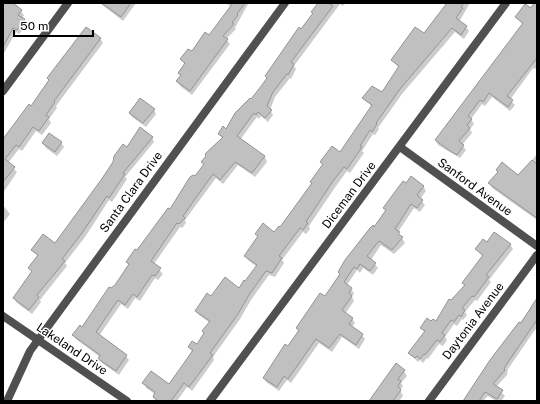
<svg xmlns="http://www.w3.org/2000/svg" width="540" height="404" viewBox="0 0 540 404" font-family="'Public Sans',sans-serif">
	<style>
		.shadow { fill: #0003 }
		.building { fill: #c0c0c0; stroke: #949494 }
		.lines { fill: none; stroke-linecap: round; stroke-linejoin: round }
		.minor { stroke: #505050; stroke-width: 8 }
		.tertiary { stroke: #505050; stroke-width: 8 }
		.labels { text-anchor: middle; stroke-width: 3; stroke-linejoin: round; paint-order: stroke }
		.street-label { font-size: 12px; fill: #000; stroke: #fff }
	</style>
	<rect width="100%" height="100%" fill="#fff"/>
	<path class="shadow" d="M3 3H10L21 11 24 15 22 18 27 25 19 34 16 32 4 53Z
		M100 3H136L123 21Z
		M226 3 248 4 235 28 236 29 226 39 230 44 192 95 180 86 177 81 181 77 179 73 185 65 181 59 192 53 210 37 231 7Z
		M321 3H345L343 6 340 4 294 66 296 69 291 79 290 78 275 97 270 110 273 115 268 122 261 116 259 119 257 117 240 140 265 157 267 162 255 177 238 165 223 184 216 178 185 220 186 223 182 228 180 227 154 264 163 274 158 280 155 278 140 301 135 298 128 309 121 304 99 336 126 356 129 360 119 375 102 363 100 357 76 339 74 335 82 328 115 285 129 265 127 262 195 178 204 165 202 162 223 139 219 134 227 130 251 100 267 79 266 76Z
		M449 3H470L459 22 466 27 469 31 464 39 455 32 402 94 378 128 379 129 375 135 373 134 362 151 364 153 350 173 347 171 336 186 309 226 310 229 306 234 303 232 282 260 284 263 275 277 269 275 251 300 240 319 213 357 214 360 192 391 187 387 177 401H156L154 397 155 394 146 388 144 383 169 386 192 352 189 347 197 346 210 323 199 315 196 311 211 297 239 289 245 282 257 267 248 260 245 256 258 237 257 234 275 233 280 228 312 183 323 165 322 162 340 153 372 107 364 98 382 93 399 68 392 60 424 35Z
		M535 3H537V67L535 69 533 68 510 100 515 105 510 111 492 97 485 106 482 104 471 119 474 124 470 129 472 133 462 145 466 150 460 158 438 145 436 140 523 25 516 17 531 10Z
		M100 38 103 43 56 106 57 108 49 119 51 123 42 135 36 131 22 151 19 149 8 163 17 172 3 193V141L32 107Z
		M154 110 156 114 146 127 132 117 130 113Z
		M152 137 154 142 125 177 127 179 112 202 109 200 85 237 65 263 67 266 40 300 41 302 32 314 17 303 14 298 32 273 30 268 38 256 32 250 56 244 127 148Z
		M43 143H61L64 147 57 156 46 148Z
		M537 154V220L492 188 490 184 518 177Z
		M423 186 426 191 420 199 425 205 420 212 414 208 398 232 405 243 394 254 381 245 371 260 378 268 373 275 363 268 360 273 357 270 347 285 354 293 352 297 354 301 345 314 352 318 355 323 352 327 362 335 365 339 359 349 342 337 332 352 319 343 291 383 287 380 279 391 266 382 264 378 299 331 298 328 325 297 386 211 384 209Z
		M3 205 10 214 3 223Z
		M487 243 510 244 513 249 489 280 491 282 477 301 475 300 465 312 467 315 463 320 462 319 457 326 454 324 445 337 447 340 443 346 439 344 428 359 427 358 423 363 420 360 418 362 409 353 425 333 421 328 437 322 451 301 465 287 463 283 483 257 476 249Z
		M537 300V327L508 369 507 375 496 387 505 396 501 401H496L488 396 483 401H463Z
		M404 371 407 376 401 383 403 386 400 390 403 396 399 401H370Z"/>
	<path class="building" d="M3 3H13L22 10 18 15 25 19 17 30 13 28 3 47Z
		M101 3H131L121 17Z
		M233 3H245L237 14 238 15 232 23 234 24 223 36 228 39 190 91 176 81 181 75 178 73 185 63 180 59 188 49 192 51 205 32 209 35Z
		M318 3H328L333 6 291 62 294 64 288 75 287 74 273 92 267 106 272 110 265 118 258 112 256 115 254 113 237 136 265 156 252 173 235 162 220 180 213 174 183 216 185 218 179 224 177 223 151 261 161 268 155 276 152 275 137 297 133 294 125 305 118 300 96 332 127 355 116 371 98 359 100 355 72 335 80 325 82 327 109 287 111 288 115 285 129 264 126 262 135 249 137 250 168 208 170 209 190 177 193 175 195 176 204 164 201 162 206 156 205 154 223 137 218 134 223 126 226 129 235 113 250 98 251 99 262 85 267 78 265 76 299 27 301 29 313 13 311 12Z
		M447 3H464L461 7 463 8 456 18 467 26 461 35 452 28 400 89 376 123 377 124 372 132 370 130 360 146 362 147 347 169 344 167 333 181 306 222 308 223 303 230 300 228 279 256 282 258 272 273 266 271 249 295 238 314 210 353 213 355 189 387 184 383 171 401H158L153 397 155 392 142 383 151 371 169 384 184 363 193 350 188 347 192 341 197 344 204 333 202 331 210 321 195 311 207 293 211 296 225 277 239 288 244 280 245 281 257 265 244 256 258 236 255 234 263 223 274 232 279 226 280 227 312 183 310 182 323 164 320 162 332 146 340 152 372 105 362 98 372 86 382 92 399 66 391 60 415 27 424 33Z
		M534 3H537V58L507 96 513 100 508 107 489 93 483 102 480 100 468 116 472 119 467 125 470 128 459 141 464 145 457 155 450 151 435 140 523 23 515 17 525 4 531 8Z
		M86 27 101 38 54 101 55 102 46 115 49 117 39 131 33 127 19 147 16 145 5 159 15 167 3 182V139L29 104 31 106 49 80 47 78Z
		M140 98 155 109 143 123 129 113Z
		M140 127 153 137 123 173 125 174 109 198 107 196 82 233 62 259 65 261 37 295 39 297 29 310 13 298 32 271 28 268 38 255 31 250 43 234 55 243 101 180 113 162 114 156 123 144 127 147Z
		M49 133 62 142 55 152 42 143Z
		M532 160 537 164V218L488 183 498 172 496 170 502 162 518 175Z
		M411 176 424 186 417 195 423 200 417 208 411 204 395 229 400 232 398 234 403 237 392 250 379 241 367 256 376 263 370 271 360 264 357 269 354 267 344 282 352 288 349 293 352 296 342 310 353 318 349 324 363 334 356 345 340 334 329 348 316 339 288 379 284 376 277 387 263 378 285 344 288 346 299 330 296 328 320 293 325 296 340 274 338 272 345 260 370 228 373 225 374 227 386 210 383 208 403 181 406 183Z
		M494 232 511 244 486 275 489 277 474 297 472 296 462 308 465 310 461 317 459 315 454 322 451 320 442 333 445 335 440 342 437 340 425 355 424 354 420 359 417 356 415 358 408 353 425 331 420 328 427 318 431 321 433 319 436 321 449 299 451 300 465 285 462 283 483 255 475 249 483 239 487 242Z
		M537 298V320L506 365 504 369 505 370 493 384 503 390 497 399 485 392 479 401H463L490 360 519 322 521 323Z
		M396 363 405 370 398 379 401 381 398 386 401 390 393 401H369Z"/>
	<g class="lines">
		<path class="minor" d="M3 91 68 3
			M400 147 537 246
			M7 401 30 351 285 3
			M210 401 506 3
			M429 401 537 255"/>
		<path class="tertiary" d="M3 316 127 401"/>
	</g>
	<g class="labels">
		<g class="street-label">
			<text transform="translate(475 187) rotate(36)" y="4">Sanford Avenue</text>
			<text transform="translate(131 192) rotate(-54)" y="4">Santa Clara Drive</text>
			<text transform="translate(349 195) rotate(-53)" y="4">Diceman Drive</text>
			<text transform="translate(473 321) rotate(-53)" y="4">Daytonia Avenue</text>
			<text transform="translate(72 349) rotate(34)" y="4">Lakeland Drive</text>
		</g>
	</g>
	<rect width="540" height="404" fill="none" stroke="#000000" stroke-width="8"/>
	<path d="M14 30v6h79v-6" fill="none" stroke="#000000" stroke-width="2"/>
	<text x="20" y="30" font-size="12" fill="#000000" stroke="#ffffff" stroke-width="3" paint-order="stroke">50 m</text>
</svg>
